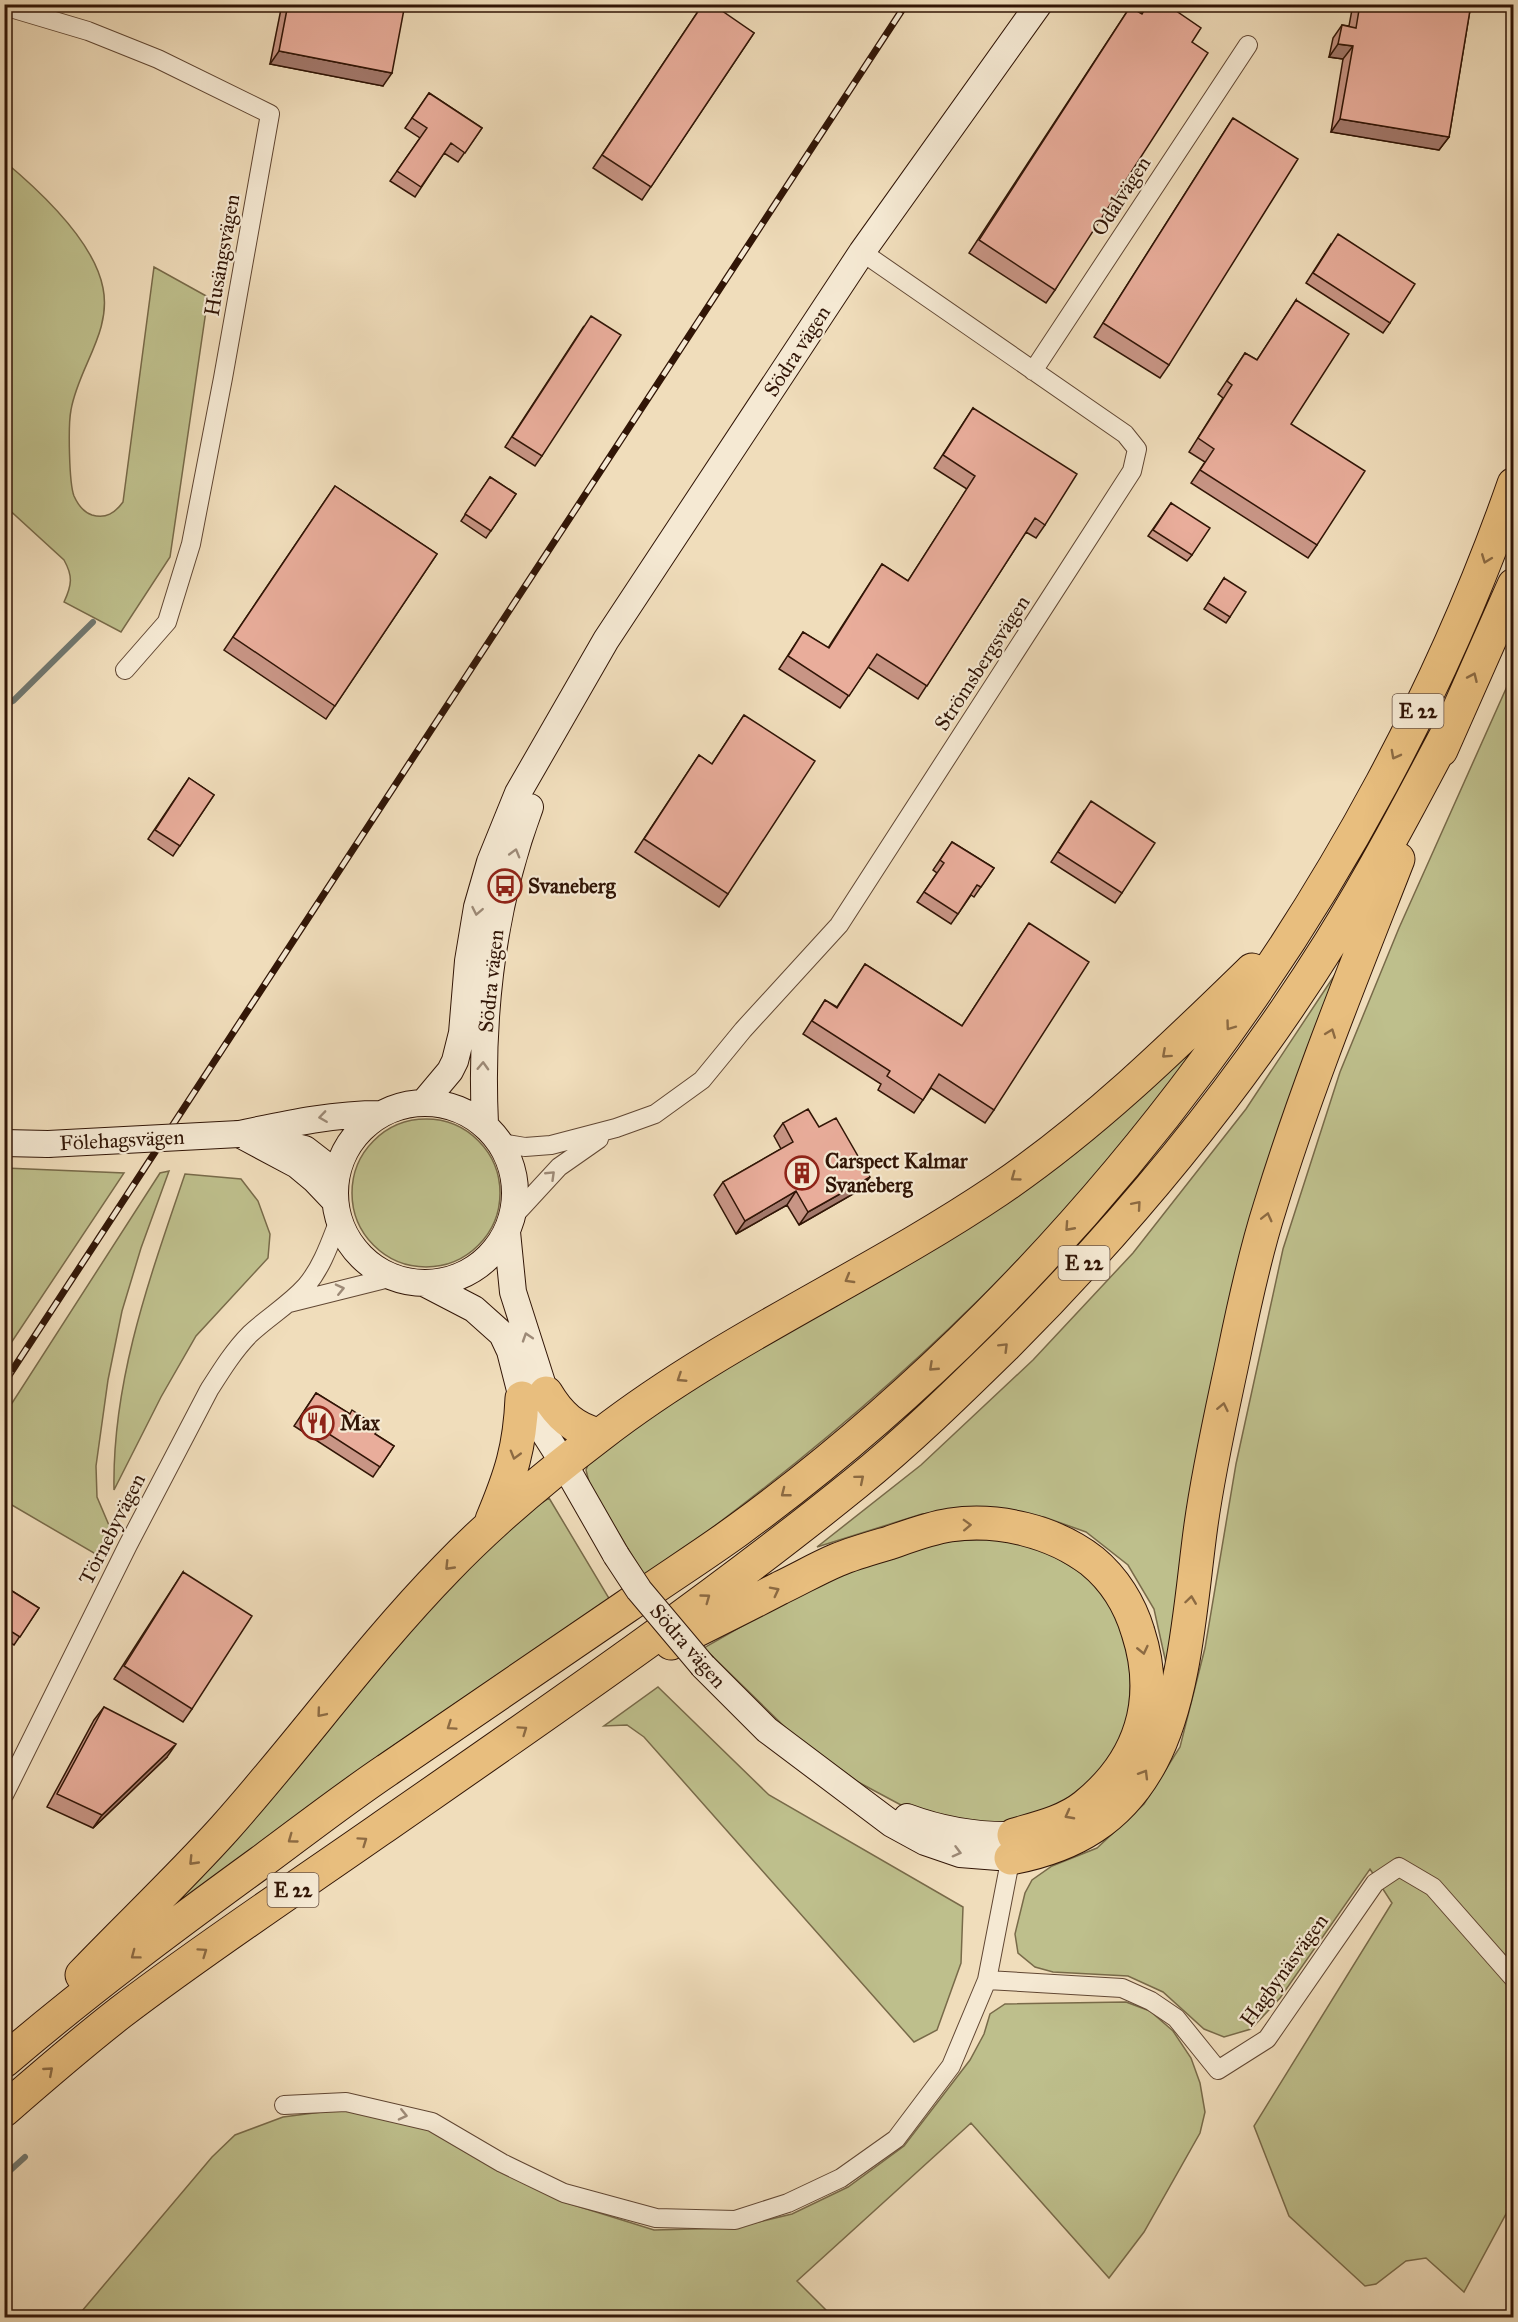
<svg xmlns="http://www.w3.org/2000/svg" width="1518" height="2322" viewBox="0 0 1518 2322" font-family="'IM FELL Great Primer',serif">
	<style>
		.green { fill: #bebf8c; stroke: #786a49; stroke-width: 1.5 }
		.lines { fill: none; stroke-linecap: round; stroke-linejoin: round }
		.stream { stroke: #717870; stroke-width: 6 }
		.street-casing { stroke: #614733; stroke-width: 20 }
		.secondary-casing { stroke: #311506; stroke-width: 28 }
		.highway-casing { stroke: #311506; stroke-width: 35 }
		.street { stroke: #f5e9d3; stroke-width: 18 }
		.secondary { stroke: #f5e9d3; stroke-width: 26 }
		.highway { stroke: #e8be7e; stroke-width: 33 }
		.rail-casing { stroke: #311506; stroke-width: 7 }
		.rail { stroke: #f5e9d3; stroke-width: 4.5; stroke-dasharray: 14; stroke-linecap: butt }
		.secondary-bridge-casing { stroke: #311506; stroke-width: 28; stroke-linecap: butt }
		.secondary-bridge { stroke: #f5e9d3; stroke-width: 26 }
		.wall { fill: #c89585; stroke: #311506; stroke-width: 1.5 }
		.shaded-wall { fill: #a3796c; stroke: #311506; stroke-width: 1.5 }
		.building { fill: #e9ad9b; stroke: #311506; stroke-width: 1.5 }
		.oneway { stroke: #8c6a42 }
		.oneway2 { stroke: #9d8a77 }
		.labels { text-anchor: middle; stroke-width: 4.5; stroke-linejoin: round; paint-order: stroke }
		.shield { fill: #f5e9d3; stroke: #6c5544; stroke-width: 1.5 }
		.shield-label { font-size: 20px; font-weight: bold; fill: #311506 }
		.street-label { font-size: 21px; fill: #311506; stroke: #f5e9d3 }
		.poi-label { font-size: 21px; font-weight: bold; fill: #311506; stroke: #f5e9d3; text-anchor: start }
	</style>
	<rect width="100%" height="100%" fill="#f0ddbb"/>
	<filter id="stains"><feTurbulence type="fractalNoise" baseFrequency=".00333" numOctaves="4"/><feColorMatrix values="0 0 0 0 .2 0 0 0 0 .09 0 0 0 0 .02 0 0 0 .5 -.17"/></filter>
	<radialGradient id="worn" r=".72"><stop offset=".6" stop-color="#630" stop-opacity="0"/><stop offset="1" stop-color="#630" stop-opacity=".3"/></radialGradient>
	<path class="green" d="M4 161C40 191 94 241 103 288 112 332 78 368 71 410 68 425 69 483 74 496 78 505 83 512 92 515 106 519 115 513 123 502L154 267 208 297 170 557 121 632 64 602C72 585 73 576 64 560L5 506Z
		M1513 673 1514 2199 1464 2292 1426 2258 1406 2261 1376 2284 1365 2286 1289 2216 1254 2126 1392 1903 1370 1869 1280 1998 1251 2029 1224 2037 1204 2029 1163 1992 1128 1976 1053 1972 1035 1967 1018 1953 1015 1934 1025 1893 1032 1880 1052 1866 1097 1848 1144 1804 1180 1747 1205 1648 1236 1464 1283 1249 1340 1072 1399 928Z
		M1338 970 1168 1672 1154 1609 1128 1565 1086 1532 1044 1517 982 1508 922 1514 817 1547 921 1465 1033 1360 1133 1253 1246 1109Z
		M1183 1056 1190 1060C1141 1120 1093 1181 1040 1237 920 1365 787 1476 645 1577L590 1486 586 1470 591 1456Z
		M352 1193a74 74 0 1 1 148 0a74 74 0 1 1-148 0Z
		M5 1168 124 1173 5 1352 4 1168Z
		M169 1171 141 1248 122 1311 108 1380 96 1466 97 1497 111 1530 99 1556 5 1501V1414L160 1173Z
		M185 1174 241 1179 258 1201 270 1234 268 1258 196 1336 161 1397 114 1490C112 1380 150 1277 185 1174Z
		M549 1498 610 1600 138 1936 430 1601 518 1518Z
		M993 1539 1041 1548 1096 1582 1119 1613 1132 1650 1128 1729 1108 1766 1082 1794 1013 1824H962L914 1812 858 1782 792 1734 704 1648C778 1605 866 1553 952 1541 966 1540 980 1540 993 1539Z
		M658 1687 769 1795 963 1907 961 1963 937 2030 914 2042 644 1737 627 1725 604 1726Z
		M1126 2002 1150 2011 1173 2031 1191 2058 1200 2083 1205 2112 1200 2133 1144 2232 1109 2278 971 2123 797 2281 833 2317 83 2318 82 2311 212 2157 235 2135 283 2117 345 2109 429 2128 561 2201 654 2230 733 2228 792 2214 848 2187 904 2146 970 2060 984 2034 990 2014 1005 2004Z"/>
	<g class="lines">
		<path class="stream" d="M4 706 13 701 93 622
			M4 2176 25 2157"/>
		<defs>
			<path id="street" d="M4 6 88 31 158 59 270 114 223 378 191 544 167 622 125 670
				M1033 371 1248 45
				M501 1143 525 1147 551 1145 616 1128 655 1114 702 1080 743 1030 839 925 1132 471 1137 449 1125 434 862 252
				M512 1218 559 1167 599 1139
				M289 1303 393 1277
				M4 1795 128 1545 209 1390C221 1371 234 1350 250 1334 268 1317 289 1305 306 1286 322 1267 330 1243 339 1220
				M987 1980 1122 1988 1151 2001 1176 2018 1218 2070 1267 2039 1375 1883 1399 1867 1433 1887 1514 1979
				M284 2105 346 2102 432 2122 502 2163 564 2193 656 2218 735 2220 788 2203 841 2178 896 2139 951 2066 987 1980 1012 1851"/>
			<path id="secondary" d="M424 1102 450 1071 455 1061 462 1033 468 961 477 907 490 862 518 793 606 640 862 252 1039 4
				M335 1193a90 90 0 1 1 180 0a90 90 0 1 1-180 0Z
				M485 1124C480 1016 492 909 530 807
				M239 1134C287 1124 332 1114 381 1114
				M239 1134 297 1165 315 1180 335 1201
				M269 1140 305 1149 336 1173
				M4 1143 48 1144
				M507 1232 513 1292 551 1411
				M424 1283 474 1309 502 1334 510 1351 522 1398 564 1464 616 1555
				M703 1666 767 1730 892 1824 925 1842 960 1854 1011 1858
				M907 1817C942 1830 977 1836 1014 1835"/>
			<path id="highway" d="M1441 750 1514 585
				M546 1393C559 1415 574 1429 599 1435
				M492 1520C511 1475 520 1447 522 1398
				M671 1643C707 1625 744 1607 780 1588 799 1579 818 1568 837 1560 854 1553 872 1548 889 1543 909 1536 930 1528 950 1525 998 1518 1053 1531 1092 1561 1114 1579 1130 1605 1138 1632 1160 1700 1141 1761 1085 1806 1065 1822 1038 1828 1014 1835
				M1011 1858C1074 1846 1121 1819 1152 1760 1186 1696 1191 1597 1201 1525 1209 1467 1222 1411 1234 1354 1244 1305 1255 1254 1270 1207 1306 1089 1353 974 1398 859
				M82 1975C129 1926 179 1879 224 1829 300 1744 367 1650 447 1568 494 1519 546 1476 600 1435 724 1339 869 1277 998 1190 1091 1127 1172 1048 1252 970
				M4 2061C87 1990 173 1926 261 1862 303 1831 344 1799 387 1770 467 1715 547 1660 627 1606 664 1580 702 1556 738 1530 1086 1276 1372 891 1514 484
				M4 2110C43 2076 81 2043 121 2012 205 1948 293 1890 379 1830 540 1718 703 1607 856 1483 908 1441 957 1393 1005 1346 1127 1224 1238 1090 1330 943 1373 874 1411 802 1449 730"/>
		</defs>
		<use href="#street" class="street-casing"/>
		<use href="#secondary" class="secondary-casing"/>
		<use href="#highway" class="highway-casing"/>
		<use href="#street" class="street"/>
		<use href="#secondary" class="secondary"/>
		<use href="#highway" class="highway"/>
		<defs>
			<path id="rail" d="M4 1383 906 4"/>
		</defs>
		<use href="#rail" class="rail-casing"/>
		<use href="#rail" class="rail"/>
		<defs>
			<path id="secondary-bridge" d="M48 1144 239 1134
				M616 1555 639 1590 703 1666"/>
		</defs>
		<use href="#secondary-bridge" class="secondary-bridge-casing"/>
		<use href="#secondary-bridge" class="secondary-bridge"/>
	</g>
	<path class="wall" d="M282 4H405L383 86 270 64Z
		M703 4 754 33 642 200 593 168Z
		M1148 4 1192 42 1055 290 1046 303 969 253 1130 7 1141 14Z
		M1353 4H1471L1449 137 1439 150 1331 132 1343 59 1329 57 1333 38 1342 25 1349 26Z
		M429 93 482 128 458 162 444 153 415 197 390 181 420 138 405 128Z
		M1233 118 1169 365 1160 378 1094 337Z
		M1331 244 1390 323 1383 333 1306 283Z
		M1296 300 1291 424 1317 545 1308 558 1191 483 1205 462 1189 452 1223 398 1218 394 1245 353 1257 360Z
		M584 326 542 456 535 466 505 447Z
		M973 408 1045 525 1036 538 1026 532 918 699 868 667 840 708 779 669 803 632 828 648 882 564 908 581 967 489 934 468Z
		M490 477 516 494 486 538 461 521Z
		M335 486 437 554 326 719 224 650Z
		M1171 503 1192 555 1187 561 1148 536Z
		M1224 578 1230 617 1226 623 1204 609Z
		M744 715 728 894 719 907 635 852 699 755 712 764Z
		M189 778 214 795 173 856 148 839Z
		M1084 811 1122 893 1115 903 1051 862Z
		M952 842 994 868 974 897 971 895 951 924 917 902 937 873 933 870Z
		M1029 923 994 1110 985 1123 931 1088 914 1113 878 1090 881 1084 803 1034 825 1000 837 1007 865 964 962 1026Z
		M783 1123 819 1127 860 1190 799 1225 787 1205 736 1234 714 1195 723 1182 781 1149 774 1136Z
		M316 1393 350 1414 375 1434 394 1446 373 1477 294 1426Z
		M183 1572 192 1709 183 1722 114 1679Z
		M4 1586 39 1608 14 1645 4 1639Z
		M104 1707 167 1757 93 1828 47 1807 94 1720Z"/>
	<path class="shaded-wall" d="M1338 44 1353 46 1343 59 1329 57Z
		M279 51 392 73 383 86 270 64Z
		M1340 119 1449 137 1439 150 1331 132Z
		M870 1177 860 1190 799 1225 808 1212Z
		M796 1191 787 1205 736 1234 745 1221Z
		M176 1744 167 1757 93 1828 102 1815Z"/>
	<path class="building" d="M288 4H405L392 73 279 51Z
		M703 4H712L754 33 651 187 602 155Z
		M1148 4H1166L1201 28 1192 42 1208 53 1055 290 979 240 1130 7 1142 14Z
		M1360 4H1471L1449 137 1340 119 1353 46 1338 44 1342 25 1356 28Z
		M429 93 482 128 465 153 451 143 421 187 397 171 427 128 412 118Z
		M1233 118 1298 159 1169 365 1103 323Z
		M1338 234 1415 284 1390 323 1313 273Z
		M1296 300 1349 334 1291 424 1365 471 1317 545 1200 470 1214 449 1198 438 1232 385 1227 381 1245 353 1257 360Z
		M591 316 621 335 542 456 512 437Z
		M973 408 1077 474 1045 525 1035 518 927 686 877 654 849 696 788 656 803 632 829 648 882 564 908 581 975 476 943 455Z
		M490 477 516 494 491 531 465 514Z
		M335 486 437 554 335 706 233 637Z
		M1171 503 1210 528 1192 555 1153 530Z
		M1224 578 1246 592 1230 617 1208 603Z
		M744 715 815 761 728 894 644 839 699 755 712 764Z
		M189 778 214 795 180 846 155 830Z
		M1091 801 1155 843 1122 893 1058 852Z
		M952 842 994 868 981 887 977 885 958 914 924 892 944 863 940 860Z
		M1029 923 1089 962 994 1110 939 1074 923 1100 887 1076 890 1071 812 1021 825 1000 837 1008 865 964 962 1026Z
		M808 1109 819 1127 836 1118 870 1177 808 1212 796 1191 745 1221 723 1182 793 1142 783 1123Z
		M316 1393 350 1414 352 1410 379 1428 375 1434 394 1446 380 1467 301 1416Z
		M183 1572 252 1616 192 1709 124 1666Z
		M4 1586 39 1608 20 1637 4 1627Z
		M104 1707 176 1744 102 1815 57 1794Z"/>
	<defs><path id="oneway-chevron" d="M-2-3.5L2.5 0L-2 3.5" fill="none" stroke-width="1.6" stroke-linecap="round" stroke-linejoin="round" transform="scale(1.5)"/></defs>
	<g class="oneway">
		<use href="#oneway-chevron" transform="translate(1486 559) rotate(111)"/>
		<use href="#oneway-chevron" transform="translate(1473 677) rotate(-66)"/>
		<use href="#oneway-chevron" transform="translate(1395 755) rotate(118)"/>
		<use href="#oneway-chevron" transform="translate(1230 1026) rotate(126)"/>
		<use href="#oneway-chevron" transform="translate(1331 1033) rotate(-69)"/>
		<use href="#oneway-chevron" transform="translate(1166 1054) rotate(138)"/>
		<use href="#oneway-chevron" transform="translate(1015 1177) rotate(144)"/>
		<use href="#oneway-chevron" transform="translate(1137 1205) rotate(-49)"/>
		<use href="#oneway-chevron" transform="translate(1267 1217) rotate(-76)"/>
		<use href="#oneway-chevron" transform="translate(1069 1227) rotate(132)"/>
		<use href="#oneway-chevron" transform="translate(849 1279) rotate(150)"/>
		<use href="#oneway-chevron" transform="translate(1004 1347) rotate(-45)"/>
		<use href="#oneway-chevron" transform="translate(933 1367) rotate(137)"/>
		<use href="#oneway-chevron" transform="translate(681 1378) rotate(147)"/>
		<use href="#oneway-chevron" transform="translate(1223 1407) rotate(-78)"/>
		<use href="#oneway-chevron" transform="translate(515 1455) rotate(106)"/>
		<use href="#oneway-chevron" transform="translate(860 1479) rotate(-40)"/>
		<use href="#oneway-chevron" transform="translate(785 1493) rotate(142)"/>
		<use href="#oneway-chevron" transform="translate(967 1525) rotate(-2)"/>
		<use href="#oneway-chevron" transform="translate(449 1566) rotate(134)"/>
		<use href="#oneway-chevron" transform="translate(775 1591) rotate(-27)"/>
		<use href="#oneway-chevron" transform="translate(706 1598) rotate(-36)"/>
		<use href="#oneway-chevron" transform="translate(1191 1600) rotate(-82)"/>
		<use href="#oneway-chevron" transform="translate(1143 1650) rotate(77)"/>
		<use href="#oneway-chevron" transform="translate(321 1713) rotate(130)"/>
		<use href="#oneway-chevron" transform="translate(451 1726) rotate(146)"/>
		<use href="#oneway-chevron" transform="translate(523 1730) rotate(-35)"/>
		<use href="#oneway-chevron" transform="translate(1144 1774) rotate(-59)"/>
		<use href="#oneway-chevron" transform="translate(1069 1815) rotate(152)"/>
		<use href="#oneway-chevron" transform="translate(292 1839) rotate(144)"/>
		<use href="#oneway-chevron" transform="translate(363 1841) rotate(-35)"/>
		<use href="#oneway-chevron" transform="translate(193 1861) rotate(134)"/>
		<use href="#oneway-chevron" transform="translate(203 1952) rotate(-35)"/>
		<use href="#oneway-chevron" transform="translate(135 1955) rotate(143)"/>
		<use href="#oneway-chevron" transform="translate(49 2071) rotate(-41)"/>
	</g>
	<g class="oneway2">
		<use href="#oneway-chevron" transform="translate(515 853) rotate(-74)"/>
		<use href="#oneway-chevron" transform="translate(477 911) rotate(101)"/>
		<use href="#oneway-chevron" transform="translate(483 1066) rotate(-88)"/>
		<use href="#oneway-chevron" transform="translate(323 1117) rotate(172)"/>
		<use href="#oneway-chevron" transform="translate(551 1175) rotate(-44)"/>
		<use href="#oneway-chevron" transform="translate(340 1289) rotate(-13)"/>
		<use href="#oneway-chevron" transform="translate(527 1337) rotate(-108)"/>
		<use href="#oneway-chevron" transform="translate(957 1852) rotate(15)"/>
		<use href="#oneway-chevron" transform="translate(403 2115) rotate(13)"/>
	</g>
	<defs>
		<symbol id="bus-ring" viewBox="-11 -11 22 22"><circle r="9.5" fill="#f5e9d3" stroke="#8f2418" stroke-width="1.5"/><path d="M-5-6H5V4H4V6H2V4H-2V6H-4V4H-5ZM-3.5-4V0h7V-4ZM-3.5 1.2v1.5H-2V1.2ZM2 1.2v1.5H3.5V1.2Z" fill="#8f2418"/></symbol>
		<symbol id="building-ring" viewBox="-11 -11 22 22"><circle r="9.5" fill="#f5e9d3" stroke="#8f2418" stroke-width="1.5"/><path d="M-4-6H4V6H1V3H-1V6H-4ZM-2.5-4.3h1.7v1.8h-1.7ZM.8-4.3h1.7v1.8H.8ZM-2.5-1h1.7V.8h-1.7ZM.8-1h1.7V.8H.8Z" fill="#8f2418"/></symbol>
		<symbol id="restaurant-ring" viewBox="-11 -11 22 22"><circle r="9.5" fill="#f5e9d3" stroke="#8f2418" stroke-width="1.5"/><path d="M-5-6h1v4h1v-4h1v4h1v-4h1v5L-1.5 .5V6h-2V.5L-5-1ZM5-6V6H3V1.5H1.5Q1.5-4 5-6Z" fill="#8f2418"/></symbol>
	</defs>
	<g fill-rule="evenodd">
		<use href="#bus-ring" x="486" y="867" width="38" height="38"/>
		<use href="#building-ring" x="783" y="1154" width="38" height="38"/>
		<use href="#restaurant-ring" x="298" y="1404" width="38" height="38"/>
	</g>
	<g class="labels">
		<g class="shield">
			<rect x="1392.5" y="694" width="51" height="34" rx="4.5"/>
			<rect x="1058.5" y="1246" width="51" height="34" rx="4.5"/>
			<rect x="267.5" y="1873" width="51" height="34" rx="4.5"/>
		</g>
		<g class="shield-label">
			<text x="1418" y="718">E 22</text>
			<text x="1084" y="1270">E 22</text>
			<text x="293" y="1897">E 22</text>
		</g>
		<g class="street-label">
			<text transform="translate(1121 196) rotate(-57)" y="7">Odalvägen</text>
			<text transform="translate(222 255) rotate(-80)" y="7">Husängsvägen</text>
			<text transform="translate(797 351) rotate(-57)" y="7">Södra vägen</text>
			<text transform="translate(982 663) rotate(-57)" y="7">Strömsbergsvägen</text>
			<text transform="translate(491 981) rotate(-84)" y="7">Södra vägen</text>
			<text transform="translate(122 1140) rotate(-3)" y="7">Fölehagsvägen</text>
			<text transform="translate(112 1529) rotate(-63)" y="7">Törnebyvägen</text>
			<text transform="translate(688 1646) rotate(49)" y="7">Södra vägen</text>
			<text transform="translate(1284 1970) rotate(-54)" y="7">Hagbynäsvägen</text>
		</g>
		<g class="poi-label">
			<text x="528" y="893">Svaneberg</text>
			<text x="825" y="1168">Carspect Kalmar<tspan x="825" dy="24">Svaneberg</tspan></text>
			<text x="340" y="1430">Max</text>
		</g>
	</g>
	<rect width="1518" height="2322" fill="none" stroke="#f0ddbb" stroke-width="24"/>
	<rect x="6" y="6" width="1506" height="2310" fill="none" stroke="#311506" stroke-width="3"/>
	<rect x="12" y="12" width="1494" height="2298" fill="none" stroke="#311506" stroke-width="1.5"/>
	<rect width="100%" height="100%" filter="url(#stains)"/>
	<rect width="100%" height="100%" fill="url(#worn)"/>
</svg>
